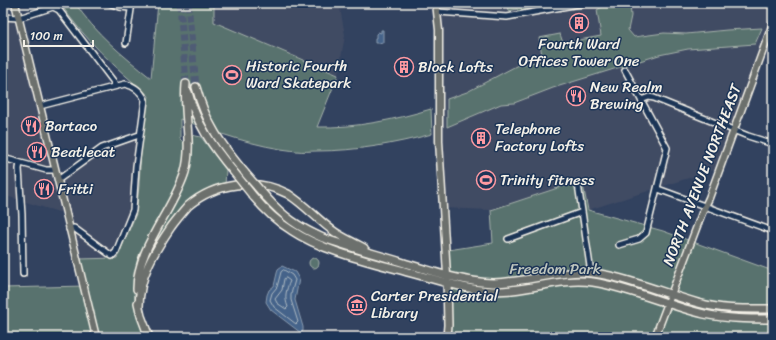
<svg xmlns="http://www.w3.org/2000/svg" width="776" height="340" viewBox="0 0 776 340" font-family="Sriracha,sans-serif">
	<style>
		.built { fill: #414b64 }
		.green { fill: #59726e; stroke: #a6b2ab }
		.water { fill: #45648a; stroke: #8b9cb0 }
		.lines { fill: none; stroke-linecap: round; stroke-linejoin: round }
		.shore { stroke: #aeb9c2; stroke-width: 1 }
		.highway-tunnel { stroke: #4f5c74; stroke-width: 7; stroke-dasharray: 7 3.5; stroke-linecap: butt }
		.minor-casing { stroke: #f4f1e8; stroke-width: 8 }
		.major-casing { stroke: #f4f1e8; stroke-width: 9 }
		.highway-casing { stroke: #f4f1e8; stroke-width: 10 }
		.minor { stroke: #1d3557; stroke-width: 5 }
		.major { stroke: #6c706d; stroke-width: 6 }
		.highway { stroke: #6c706d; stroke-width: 7 }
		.highway-bridge-casing { stroke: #f4f1e8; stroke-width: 10; stroke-linecap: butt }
		.highway-bridge { stroke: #6c706d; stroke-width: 7 }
		.labels { text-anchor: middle; stroke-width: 3; stroke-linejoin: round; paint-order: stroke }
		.poi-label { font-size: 15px; fill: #f4f1e8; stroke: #1d3557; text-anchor: start }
		.street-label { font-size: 15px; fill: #f4f1e8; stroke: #1d3557 }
		.park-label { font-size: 15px; fill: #bec5bd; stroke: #1d3557 }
	</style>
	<rect width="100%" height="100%" fill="#32425f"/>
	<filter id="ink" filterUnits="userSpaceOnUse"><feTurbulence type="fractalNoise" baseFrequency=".025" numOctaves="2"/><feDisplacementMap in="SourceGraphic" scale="8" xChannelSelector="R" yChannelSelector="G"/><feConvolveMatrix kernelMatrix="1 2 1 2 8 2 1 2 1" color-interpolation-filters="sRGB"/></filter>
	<g filter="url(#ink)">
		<path class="built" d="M214 3H339L345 35 338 75 214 22Z
			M435 3H773V17L720 168 588 210 582 180 491 210 443 208 437 11Z
			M3 14 21 16 62 176 104 146 142 131 139 186 136 214 117 258 79 259 71 251 62 213 3 195Z"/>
		<path class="green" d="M60 3H75C95 33 123 56 151 78L158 3H214V22L338 75 317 127C356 128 394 120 431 109L432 134C395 144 356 151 317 151 310 151 303 152 296 151 256 147 218 133 180 119V139L186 145 184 163 181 175 138 269 134 293 141 327 146 337H3V288L85 286 79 259 117 258 136 214 139 186 142 131 149 96C116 68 84 39 60 3Z
			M508 3H561L518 11 517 9 509 11Z
			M605 3H630L631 16 628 30 634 37 664 33 686 34 727 30 762 28 755 44 688 49 659 55 553 88 514 103 501 104 447 127V99L467 92 518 65 543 61 539 38 560 34 563 43 601 36 597 10 605 5Z
			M191 135 201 137 226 170 225 185 188 204 144 271 143 263 177 195Z
			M582 180 588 210 663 231 773 271V337H449L452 323 442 251 493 243 491 210Z
			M309 263a5 5 0 1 1 10 0a5 5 0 1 1-10 0Z"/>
		<path class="water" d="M381 30H383V43L381 42 380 43H375V38H376V34L378 32 381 33Z
			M282 266 295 272 299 279 295 300 303 327V331L301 333 271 310 266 302 267 295 269 290 274 286 278 269Z"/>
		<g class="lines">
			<path class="shore" d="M284 270 292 275 295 280 291 294V300L298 322 296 324 274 307 270 300 272 293 277 287 281 272Z
				M286 278 290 281C286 290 284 298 288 307L286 309 277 303 275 299 282 290 284 279Z"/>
			<path class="highway-tunnel" d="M180 3 186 84
				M188 3 196 87"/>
			<defs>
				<path id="minor" d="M109 3 120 7 130 8
					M438 12 507 17 584 3
					M3 17 19 18 53 7 59 10 113 81 115 86
					M126 43 132 3
					M641 100 649 97 654 98 748 136 773 144
					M40 106 125 84C135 86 141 91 145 100L136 166 133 210 116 252 112 256 74 228 69 229
					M3 158 46 170H55
					M20 163 19 169 22 215 23 274
					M58 180 102 148 139 135
					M578 184 591 273
					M658 189 773 231
					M508 239 582 212
					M619 245 639 239 646 233 667 148 625 70"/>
				<path id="major" d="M15 3 96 337
					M436 3 439 30V141L447 275
					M655 337 702 213 709 198 773 23"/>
				<path id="highway" d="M196 87C206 124 221 144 245 173
					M188 92C196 123 213 147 233 171
					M253 196C264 209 276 221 291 230 324 252 372 262 411 273 438 280 465 290 493 291 526 292 560 277 593 282 631 288 666 305 704 314 727 319 750 319 773 319
					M266 197C284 217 298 227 323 238 349 247 375 254 401 262 431 271 462 282 493 283 525 283 562 269 593 273 629 278 663 293 698 303 723 310 747 309 773 309
					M137 289C137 247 173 211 185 172 193 143 183 113 186 84
					M138 303 141 316 149 337
					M139 307C139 276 154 252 171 227 176 220 182 213 188 206 215 183 256 177 288 194 304 204 317 219 332 230 342 238 354 242 364 248
					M447 337 448 325 447 280"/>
			</defs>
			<use href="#minor" class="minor-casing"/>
			<use href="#major" class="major-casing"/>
			<use href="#highway" class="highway-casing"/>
			<use href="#minor" class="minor"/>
			<use href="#major" class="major"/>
			<use href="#highway" class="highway"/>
			<defs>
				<path id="highway-bridge" d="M233 171 253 196
					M245 173 266 197"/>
			</defs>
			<use href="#highway-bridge" class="highway-bridge-casing"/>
			<use href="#highway-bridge" class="highway-bridge"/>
		</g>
	</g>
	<defs>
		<symbol id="building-ring" viewBox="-11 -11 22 22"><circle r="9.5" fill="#1d3557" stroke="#ff9aa2" stroke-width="1.5"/><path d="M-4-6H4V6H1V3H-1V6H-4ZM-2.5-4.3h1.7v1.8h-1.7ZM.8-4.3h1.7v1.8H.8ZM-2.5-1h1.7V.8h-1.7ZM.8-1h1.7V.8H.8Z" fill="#ff9aa2"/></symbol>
		<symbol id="stadium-ring" viewBox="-11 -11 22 22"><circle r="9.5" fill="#1d3557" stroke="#ff9aa2" stroke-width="1.5"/><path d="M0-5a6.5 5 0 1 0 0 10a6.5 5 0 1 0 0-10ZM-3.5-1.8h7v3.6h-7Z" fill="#ff9aa2"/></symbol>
		<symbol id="restaurant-ring" viewBox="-11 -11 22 22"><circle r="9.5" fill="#1d3557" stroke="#ff9aa2" stroke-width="1.5"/><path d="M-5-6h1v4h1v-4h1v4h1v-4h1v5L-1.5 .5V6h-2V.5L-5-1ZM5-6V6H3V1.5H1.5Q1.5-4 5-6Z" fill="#ff9aa2"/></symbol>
		<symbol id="museum-ring" viewBox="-11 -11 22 22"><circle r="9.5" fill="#1d3557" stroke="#ff9aa2" stroke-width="1.5"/><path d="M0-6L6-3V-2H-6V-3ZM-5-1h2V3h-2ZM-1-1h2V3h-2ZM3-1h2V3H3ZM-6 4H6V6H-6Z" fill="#ff9aa2"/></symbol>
	</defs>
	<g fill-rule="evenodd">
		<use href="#building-ring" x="568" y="12" width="22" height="22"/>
		<use href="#building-ring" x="393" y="56" width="22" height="22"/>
		<use href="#stadium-ring" x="221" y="64" width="22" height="22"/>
		<use href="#restaurant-ring" x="565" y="85" width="22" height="22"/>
		<use href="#restaurant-ring" x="20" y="115" width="22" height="22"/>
		<use href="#building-ring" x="470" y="127" width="22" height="22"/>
		<use href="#restaurant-ring" x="26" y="141" width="22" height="22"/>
		<use href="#stadium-ring" x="475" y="169" width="22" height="22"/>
		<use href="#restaurant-ring" x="33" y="178" width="22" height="22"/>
		<use href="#museum-ring" x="346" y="294" width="22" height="22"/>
	</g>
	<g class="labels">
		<g class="poi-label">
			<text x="579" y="49" text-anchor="middle">Fourth Ward<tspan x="579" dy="17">Offices Tower One</tspan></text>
			<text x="246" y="71">Historic Fourth<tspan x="246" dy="17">Ward Skatepark</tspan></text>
			<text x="418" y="72">Block Lofts</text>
			<text x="590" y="92">New Realm<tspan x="590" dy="17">Brewing</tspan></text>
			<text x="45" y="131">Bartaco</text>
			<text x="495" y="134">Telephone<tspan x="495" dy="17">Factory Lofts</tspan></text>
			<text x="51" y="157">Beatlecat</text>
			<text x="500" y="185">Trinity fitness</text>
			<text x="58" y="194">Fritti</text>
			<text x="371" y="301">Carter Presidential<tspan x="371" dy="17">Library</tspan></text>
		</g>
		<g class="street-label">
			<text transform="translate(702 175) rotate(-69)" y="5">NORTH AVENUE NORTHEAST</text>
		</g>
		<g class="park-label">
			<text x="555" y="274">Freedom Park</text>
		</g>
	</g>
	<rect width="776" height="340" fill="none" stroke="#1d3557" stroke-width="16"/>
	<rect x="8" y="8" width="760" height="324" fill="none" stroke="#f4f1e8" stroke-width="1.5" filter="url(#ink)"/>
	<path d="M24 40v6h69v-6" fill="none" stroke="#f4f1e8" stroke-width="2"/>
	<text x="30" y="40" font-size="12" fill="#f4f1e8" stroke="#1d3557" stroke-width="3" paint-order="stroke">100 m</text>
</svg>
